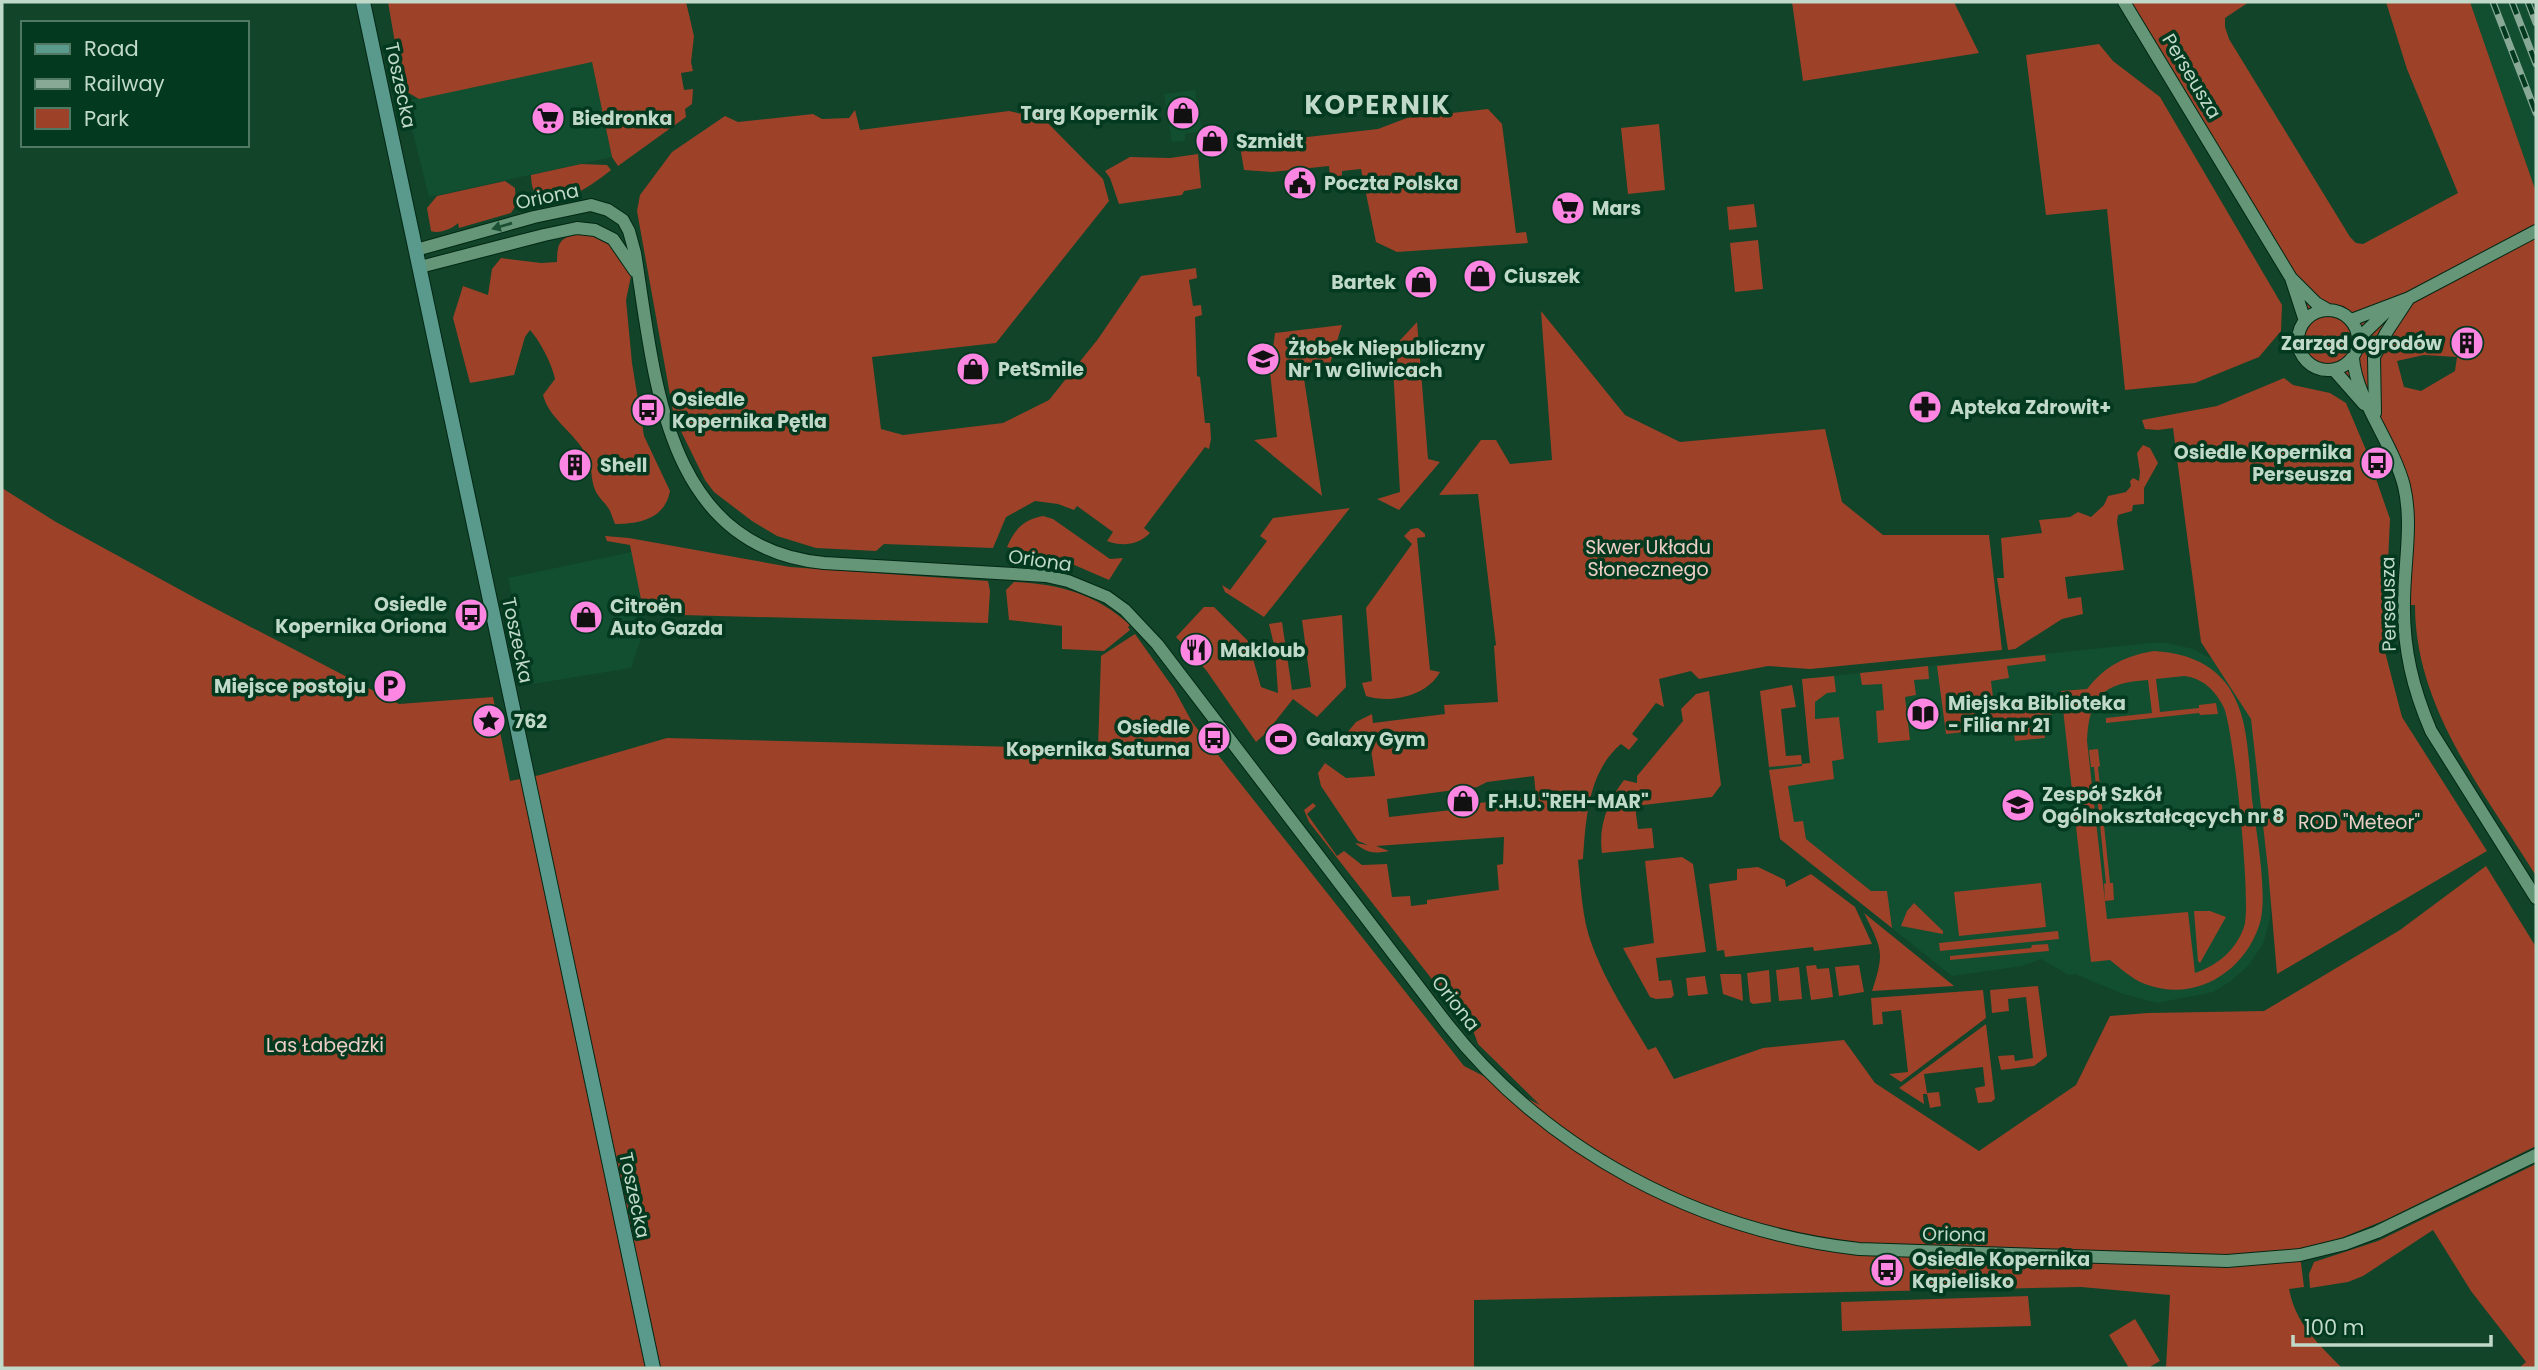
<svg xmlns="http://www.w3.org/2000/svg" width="2538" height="1370" viewBox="0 0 2538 1370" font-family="Poppins,sans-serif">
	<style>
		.built { fill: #114f30 }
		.green { fill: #9d4128; fill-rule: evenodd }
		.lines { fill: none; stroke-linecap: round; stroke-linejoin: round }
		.tertiary-casing { stroke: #022815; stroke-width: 14 }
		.secondary-casing { stroke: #022815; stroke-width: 16 }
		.tertiary { stroke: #659677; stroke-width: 12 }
		.secondary { stroke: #5a9a8c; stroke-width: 14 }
		.rail-casing { stroke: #87a995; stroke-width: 7 }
		.rail { stroke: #03391f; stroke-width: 4.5; stroke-dasharray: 13; stroke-linecap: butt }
		.oneway { fill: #1c5035 }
		.labels { text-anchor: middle; stroke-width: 7; stroke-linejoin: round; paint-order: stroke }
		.street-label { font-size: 19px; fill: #c0d9c8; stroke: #03391f }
		.poi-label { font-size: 19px; font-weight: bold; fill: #c0d9c8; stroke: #03391f; text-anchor: start }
		.park-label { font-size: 19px; fill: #edcdc4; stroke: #03391f }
		.district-label { font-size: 26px; font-weight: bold; letter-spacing: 2px; fill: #c0d9c8; stroke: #03391f }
	</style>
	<rect width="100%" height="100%" fill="#114429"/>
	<path class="built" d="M2470 2H2535L2536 4V192Z
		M592 61 612 157 429 197 405 101Z
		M1195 90 1202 131 1185 134V141L1172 142 1164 94Z
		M632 552 646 624 631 668 533 684 508 578Z
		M2151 643H2167L2193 649 2214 660 2245 698 2253 725 2271 894 2270 919 2263 944 2248 966 2231 981 2213 992 2157 1003 2123 994 2075 974 2069 975 2041 959 2022 966 1952 976 1780 839 1769 767 1810 763 1802 679Z"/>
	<path class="green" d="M388 2H686L694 36 691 62 693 71 681 73 684 90 693 89 692 104 685 109 686 117 618 166 612 157 592 62 419 99 407 92 400 72Z
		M1792 2H1954L1979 53 1803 81Z
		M2124 2H2249L2225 18V27L2229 39 2350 237 2356 243 2363 244 2458 193 2407 69 2386 2H2470L2536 192V876C2484 791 2415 709 2415 605H2403L2408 520 2385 437 2334 370C2314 371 2294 358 2298 336 2299 332 2301 329 2302 325 2303 319 2300 309 2299 303ZM2424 355 2457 357 2455 371 2421 391 2404 387 2397 361Z
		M2099 44 2113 61 2160 97 2282 305 2281 331 2259 357 2195 383 2125 390 2107 209 2046 215 2026 55Z
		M1033 108 1103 179 1109 201 996 343 872 357 881 429 903 435 1003 423 1049 400 1098 339 1141 276 1196 268 1197 278 1189 280 1193 306 1201 305 1202 315 1195 317 1197 376 1200 377 1205 423H1210L1211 439 1209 449 1205 447 1144 528 1150 533C1138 545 1123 547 1107 541L1113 532 1077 506 1074 510 1058 504 1035 501 1006 517 993 548 884 544 876 551 816 548 777 536 752 521 714 492 705 480 674 417 637 211 640 195 672 152 725 116 738 122 813 114 822 119 849 118 855 110 860 130 1009 111 1026 115Z
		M1488 109 1502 124 1516 233 1526 232 1528 243 1397 252 1376 242 1361 169 1342 171V177L1330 178 1329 166 1272 172 1244 170 1240 146 1246 144 1378 129 1407 118Z
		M1659 124 1665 190 1628 194 1621 128Z
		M1198 154 1201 188 1184 191 1182 195 1119 204 1110 178 1105 171 1130 157 1170 158Z
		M581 164 607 165 611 170C590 187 532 229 531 175Z
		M505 181 515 188 516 205 511 213 459 228 458 223C452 229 439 234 431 231L427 208 437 196Z
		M1754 204 1757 227 1729 230 1727 207Z
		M584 233 599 236 610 243 620 255 631 276 626 300 632 363 644 436 670 491C665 519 639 524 615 524 613 519 611 513 609 509 604 501 597 497 594 487 590 473 593 465 584 451 572 431 549 418 543 395L555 379C552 364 540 341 530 330L525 337 514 375 470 383 453 318 463 286 488 295 492 269 501 258 541 263 557 262C557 239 562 237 584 233Z
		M1758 240 1763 289 1735 292 1730 243Z
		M1541 311 1625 415 1680 442 1825 429 1842 502 1883 535H1989L2002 650 1810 669 1768 666 1699 679 1691 671 1659 679 1664 707 1656 703 1632 734 1638 739 1629 750 1621 744C1588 772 1586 818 1583 859L1578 860C1581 888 1582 919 1592 945 1606 983 1628 1016 1648 1050L1656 1047 1674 1079 1763 1048 1844 1040 1875 1083 1979 1151 2076 1085 2110 1016 2148 1013 2264 1011 2400 930 2486 866 2536 947V1146L2385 1220 2300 1255 2304 1287 2289 1289C2296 1325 2318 1343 2342 1368H2166L2170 1295 2081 1287 1474 1300V1368H2V488L56 522 199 600 399 704 493 697 510 781 540 775 667 738 1098 749 1101 656 1135 634 1174 689 1192 722 1464 1066 1540 1105 1478 1044 1474 1033 1309 822 1304 810 1313 803 1316 806 1307 814 1337 856 1344 851 1362 865 1387 864 1392 897 1410 896 1411 906 1427 904V900L1499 890 1497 865 1503 864 1504 837 1376 846 1389 851C1373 854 1367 853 1355 843L1368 845 1358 841 1321 786 1318 773 1325 763 1346 778 1375 776 1370 743 1366 741 1355 742 1346 734 1356 722 1372 714 1373 723 1445 714 1444 705 1498 702 1494 646 1496 645 1478 494 1439 495 1481 440H1496L1510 464 1552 460ZM1534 776 1536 796 1479 803V807L1389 817 1387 799 1477 787 1487 782Z
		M1417 322 1428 459 1440 462 1399 510 1377 499 1400 492 1392 349Z
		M1342 325 1328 370 1303 372 1322 496 1254 440 1277 437 1270 372 1275 333Z
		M2284 378 2293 385 2330 393 2346 403 2366 450 2390 519 2384 648 2402 717 2487 851 2277 974 2268 869 2251 719 2201 642 2173 428 2158 430 2145 429 2142 420 2217 406Z
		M2143 445 2150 448 2158 463 2144 488V504L2133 505 2132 511 2118 515 2117 522 2124 570 2065 577 2068 599 2081 597 2083 614 2062 619 2015 649 2008 650 1997 578H2004L2001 538 2042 533 2039 520 2070 517 2078 512 2091 517 2104 505 2108 496 2126 492 2131 486 2130 481 2133 478 2139 481 2140 472 2137 453Z
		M1350 508 1264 617 1225 592 1222 585 1230 590 1267 541 1260 536 1273 518Z
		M1043 516 1053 519 1110 559 1123 558 1109 580 1072 564 1020 558 1015 553V549L1007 547C1015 529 1023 520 1043 516Z
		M1418 528 1425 534V537L1417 538 1430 670 1440 672C1427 696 1391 704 1366 696L1362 683 1372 681 1366 608 1412 544 1404 536 1411 529Z
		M605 536 629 538 790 567 988 581 990 591 988 623 644 614 630 545 607 541Z
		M1014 582C1059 584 1096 594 1130 625L1128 627 1130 630 1104 651 1062 649V626L1009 620 1006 590Z
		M1204 607H1214L1248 641 1261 687 1278 693 1275 649 1269 624 1282 622 1292 690 1311 687 1302 620 1342 615 1346 687 1317 717 1293 699 1266 733 1256 742 1206 670 1176 637Z
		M2154 651C2183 653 2210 661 2228 686 2236 698 2241 711 2244 725 2249 749 2250 775 2252 799 2256 831 2269 899 2259 926 2243 973 2194 1003 2145 984 2132 979 2121 969 2110 960L2091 962 2061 691 2087 689C2106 665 2125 656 2154 651ZM2184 676C2203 678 2216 691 2224 708 2234 731 2252 906 2244 927 2236 950 2218 965 2195 973L2188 912 2107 919 2087 741C2089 695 2104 683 2148 680L2152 713 2106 718V723L2199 713 2200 715 2218 714 2216 703 2199 705V708L2160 712 2156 679Z
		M2045 655 2046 661 2007 666 2009 678 1991 681 1994 706 2050 702 2052 727 2044 729 2045 738 2015 741 2013 727 1946 734 1937 666Z
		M1928 666 1929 679 1914 680 1916 695 1905 697 1910 740 1878 743 1876 711 1884 710 1882 684 1862 685 1860 673Z
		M1834 676 1836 692 1827 693 1815 702V719L1839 717 1844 759 1832 761 1834 779 1788 786 1794 822 1803 821 1806 839 1871 891H1887L1892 928 1780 839 1769 770 1802 766V764L1769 767 1760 691 1792 685 1796 707 1781 709 1786 756 1801 755 1802 764 1810 763 1802 679Z
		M1709 691 1721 785 1712 797 1635 806 1638 829 1652 828 1654 848 1602 853C1598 826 1608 801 1624 780L1637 783V776L1683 721 1681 709 1696 694Z
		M2098 749 2100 766 2098 767 2110 883H2113L2114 900 2105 901 2104 884 2106 883 2094 767H2091L2089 750Z
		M1682 857 1693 864 1706 952 1656 958 1659 981 1671 980 1674 995 1671 998 1656 999 1650 997 1623 948 1654 943 1645 861Z
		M1758 867 1785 880 1786 887 1811 874 1855 907 1872 944 1814 951 1813 947 1725 957 1724 950 1717 951 1709 884 1737 880V869Z
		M2041 883 2046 927 1959 936 1954 892Z
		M1914 903 1943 931V934L1901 926 1907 911Z
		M2194 911H2210L2226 917 2200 963 2198 961Z
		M1864 913 1954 986 1872 991C1885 952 1882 949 1864 913Z
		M2058 931 2059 939 1940 951 1939 943Z
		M2048 944 2049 951 1950 960V956L2031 948 2032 945Z
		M1816 965 1817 969 1829 968 1833 997 1811 1000 1806 966Z
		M1859 965 1864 992 1839 996 1835 967Z
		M1799 967 1802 999 1779 1001 1776 970Z
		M1769 970 1771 1002 1753 1004 1750 1002 1747 973Z
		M1720 974H1741L1743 1001 1723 994Z
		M1705 976 1708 994 1688 996 1686 978Z
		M2038 986 2047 1056 2034 1066 2001 1070 1998 1056 2014 1055 2015 1061 2033 1058 2026 997 2008 999 2009 1011 1992 1013 1990 990Z
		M1983 990 1986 1018 1901 1082 1889 1074 1908 1072 1901 1010 1882 1012 1883 1024 1873 1025 1871 998Z
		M1986 1024 1995 1099 1991 1102 1978 1103 1975 1088 1985 1086 1983 1067 1924 1074 1927 1093 1939 1092 1941 1106 1930 1108 1927 1094H1923L1924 1104 1899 1088Z
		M2536 1164V1368H2519L2526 1362 2471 1291 2433 1230 2363 1276 2348 1282 2310 1288 2309 1274 2314 1262 2378 1241Z
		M2028 1296 2031 1326 1842 1331 1841 1302Z
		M2135 1319 2160 1361 2148 1368H2129L2109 1335Z"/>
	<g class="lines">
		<defs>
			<path id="tertiary" d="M2124 2 2291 278 2305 321
				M416 250 534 217 591 205 608 210 623 220 629 231 635 253C655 377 663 547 824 563L1046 576 1068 581 1107 597 1125 610 1157 644 1447 1024C1547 1151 1699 1231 1859 1249L2227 1261 2300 1255 2345 1244 2377 1232 2536 1155
				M420 267 544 235 577 228 595 230 613 239 635 271
				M2291 278 2316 303 2328 310
				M2298 340a30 30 0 1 1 60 0a30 30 0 1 1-60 0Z
				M2351 320 2409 298 2536 231
				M2358 339 2388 310
				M2353 358C2356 399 2393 443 2404 486 2413 524 2404 564 2404 602 2403 649 2413 689 2431 731L2536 898
				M2334 370 2364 404
				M2375 413 2374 357 2386 333 2409 298"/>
			<path id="secondary" d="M363 2 653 1368"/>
		</defs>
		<use href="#tertiary" class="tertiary-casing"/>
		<use href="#secondary" class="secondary-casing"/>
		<use href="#tertiary" class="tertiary"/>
		<use href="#secondary" class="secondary"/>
		<defs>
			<path id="rail" d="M2493 2 2536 113
				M2512 2 2536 64
				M2528 2 2536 23"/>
		</defs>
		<use href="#rail" class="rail-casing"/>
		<use href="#rail" class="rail"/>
	</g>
	<defs><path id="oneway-solid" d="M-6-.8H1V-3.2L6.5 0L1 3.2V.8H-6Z" transform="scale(1.75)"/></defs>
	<use class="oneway" href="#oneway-solid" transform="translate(502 226) rotate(164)"/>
	<defs>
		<symbol id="shop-disc" viewBox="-11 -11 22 22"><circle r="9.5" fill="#fd86e2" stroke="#03391f"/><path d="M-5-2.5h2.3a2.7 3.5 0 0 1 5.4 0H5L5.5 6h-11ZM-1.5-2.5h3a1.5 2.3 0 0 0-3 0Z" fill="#111"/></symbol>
		<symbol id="supermarket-disc" viewBox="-11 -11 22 22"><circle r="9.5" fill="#fd86e2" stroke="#03391f"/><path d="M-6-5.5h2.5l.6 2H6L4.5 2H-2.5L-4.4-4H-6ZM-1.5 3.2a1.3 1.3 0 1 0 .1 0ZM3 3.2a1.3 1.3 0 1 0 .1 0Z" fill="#111"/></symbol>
		<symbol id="civic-disc" viewBox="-11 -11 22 22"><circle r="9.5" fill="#fd86e2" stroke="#03391f"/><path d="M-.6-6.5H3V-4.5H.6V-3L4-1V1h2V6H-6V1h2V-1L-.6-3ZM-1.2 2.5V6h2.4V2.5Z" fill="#111"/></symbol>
		<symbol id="building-disc" viewBox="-11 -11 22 22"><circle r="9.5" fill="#fd86e2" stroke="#03391f"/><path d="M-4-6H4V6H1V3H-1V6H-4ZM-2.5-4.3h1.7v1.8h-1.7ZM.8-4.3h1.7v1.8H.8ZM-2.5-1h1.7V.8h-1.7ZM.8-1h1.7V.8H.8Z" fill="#111"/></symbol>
		<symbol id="school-disc" viewBox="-11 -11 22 22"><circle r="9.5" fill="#fd86e2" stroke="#03391f"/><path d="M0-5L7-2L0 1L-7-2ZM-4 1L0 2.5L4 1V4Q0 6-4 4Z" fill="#111"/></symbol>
		<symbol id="pharmacy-disc" viewBox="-11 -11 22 22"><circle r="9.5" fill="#fd86e2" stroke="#03391f"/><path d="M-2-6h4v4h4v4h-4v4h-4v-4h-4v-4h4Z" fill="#111"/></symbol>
		<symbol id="bus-disc" viewBox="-11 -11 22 22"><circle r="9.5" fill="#fd86e2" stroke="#03391f"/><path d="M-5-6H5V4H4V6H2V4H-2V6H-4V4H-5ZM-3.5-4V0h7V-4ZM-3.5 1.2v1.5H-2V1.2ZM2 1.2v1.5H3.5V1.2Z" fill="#111"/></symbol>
		<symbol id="restaurant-disc" viewBox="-11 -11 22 22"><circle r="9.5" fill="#fd86e2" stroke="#03391f"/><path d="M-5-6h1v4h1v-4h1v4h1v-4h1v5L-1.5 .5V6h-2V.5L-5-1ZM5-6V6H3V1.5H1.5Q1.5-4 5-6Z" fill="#111"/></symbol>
		<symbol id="parking-disc" viewBox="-11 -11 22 22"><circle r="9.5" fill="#fd86e2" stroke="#03391f"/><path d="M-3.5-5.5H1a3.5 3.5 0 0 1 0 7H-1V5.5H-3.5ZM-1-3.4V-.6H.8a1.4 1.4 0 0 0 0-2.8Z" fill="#111"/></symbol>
		<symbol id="library-disc" viewBox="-11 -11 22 22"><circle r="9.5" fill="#fd86e2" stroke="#03391f"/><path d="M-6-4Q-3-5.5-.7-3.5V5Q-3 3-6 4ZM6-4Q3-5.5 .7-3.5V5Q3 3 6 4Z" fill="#111"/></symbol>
		<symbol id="sight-disc" viewBox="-11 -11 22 22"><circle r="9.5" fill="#fd86e2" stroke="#03391f"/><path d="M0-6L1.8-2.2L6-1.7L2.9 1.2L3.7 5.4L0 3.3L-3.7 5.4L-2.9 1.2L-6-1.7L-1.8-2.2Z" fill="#111"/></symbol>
		<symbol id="stadium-disc" viewBox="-11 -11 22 22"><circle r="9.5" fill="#fd86e2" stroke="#03391f"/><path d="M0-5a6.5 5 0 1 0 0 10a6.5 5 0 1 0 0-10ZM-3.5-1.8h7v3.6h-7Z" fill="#111"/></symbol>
	</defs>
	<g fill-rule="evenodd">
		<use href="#shop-disc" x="1164" y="94" width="38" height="38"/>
		<use href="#supermarket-disc" x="529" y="99" width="38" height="38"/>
		<use href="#shop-disc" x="1193" y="122" width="38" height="38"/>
		<use href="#civic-disc" x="1281" y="164" width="38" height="38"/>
		<use href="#supermarket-disc" x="1549" y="189" width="38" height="38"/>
		<use href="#shop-disc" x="1461" y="257" width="38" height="38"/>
		<use href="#shop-disc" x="1402" y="263" width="38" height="38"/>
		<use href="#building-disc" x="2448" y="324" width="38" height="38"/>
		<use href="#school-disc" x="1244" y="340" width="38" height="38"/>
		<use href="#shop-disc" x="954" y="350" width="38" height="38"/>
		<use href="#pharmacy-disc" x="1906" y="388" width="38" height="38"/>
		<use href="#bus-disc" x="629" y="391" width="38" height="38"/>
		<use href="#bus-disc" x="2358" y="444" width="38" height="38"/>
		<use href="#building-disc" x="556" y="446" width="38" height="38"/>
		<use href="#bus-disc" x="452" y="596" width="38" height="38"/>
		<use href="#shop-disc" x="567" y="598" width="38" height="38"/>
		<use href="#restaurant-disc" x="1177" y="631" width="38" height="38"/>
		<use href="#parking-disc" x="371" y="667" width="38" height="38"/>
		<use href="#library-disc" x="1904" y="695" width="38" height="38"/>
		<use href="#sight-disc" x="470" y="702" width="38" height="38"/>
		<use href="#bus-disc" x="1195" y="719" width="38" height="38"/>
		<use href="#stadium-disc" x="1262" y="720" width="38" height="38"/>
		<use href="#shop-disc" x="1444" y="782" width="38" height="38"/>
		<use href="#school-disc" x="1999" y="786" width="38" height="38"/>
		<use href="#bus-disc" x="1868" y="1251" width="38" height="38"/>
	</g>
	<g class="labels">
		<g class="street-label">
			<text transform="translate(2192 76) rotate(59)" y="7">Perseusza</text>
			<text transform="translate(401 85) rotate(78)" y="7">Toszecka</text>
			<text transform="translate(547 196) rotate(-12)" y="7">Oriona</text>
			<text transform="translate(1040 560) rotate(8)" y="7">Oriona</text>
			<text transform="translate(2388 604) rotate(-91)" y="7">Perseusza</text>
			<text transform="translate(518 640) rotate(78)" y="7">Toszecka</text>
			<text transform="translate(1456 1003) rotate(52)" y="7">Oriona</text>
			<text transform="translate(635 1195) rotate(78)" y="7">Toszecka</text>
			<text transform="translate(1954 1234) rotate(1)" y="7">Oriona</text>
		</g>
		<g class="poi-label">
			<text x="1158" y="120" text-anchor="end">Targ Kopernik</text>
			<text x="572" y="125">Biedronka</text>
			<text x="1236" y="148">Szmidt</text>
			<text x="1324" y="190">Poczta Polska</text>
			<text x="1592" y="215">Mars</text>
			<text x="1504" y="283">Ciuszek</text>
			<text x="1396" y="289" text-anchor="end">Bartek</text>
			<text x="2442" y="350" text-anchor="end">Zarząd Ogrodów</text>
			<text x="1288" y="355">Żłobek Niepubliczny<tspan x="1288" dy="22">Nr 1 w Gliwicach</tspan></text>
			<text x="998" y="376">PetSmile</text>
			<text x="672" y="406">Osiedle<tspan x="672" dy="22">Kopernika Pętla</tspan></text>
			<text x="1950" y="414">Apteka Zdrowit+</text>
			<text x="2352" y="459" text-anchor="end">Osiedle Kopernika<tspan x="2352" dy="22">Perseusza</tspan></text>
			<text x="600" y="472">Shell</text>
			<text x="447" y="611" text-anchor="end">Osiedle<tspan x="447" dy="22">Kopernika Oriona</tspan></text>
			<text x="610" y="613">Citroën<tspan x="610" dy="22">Auto Gazda</tspan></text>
			<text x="1220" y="657">Makloub</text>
			<text x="366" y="693" text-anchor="end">Miejsce postoju</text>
			<text x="1948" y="710">Miejska Biblioteka<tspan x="1948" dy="22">- Filia nr 21</tspan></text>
			<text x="514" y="728">762</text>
			<text x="1190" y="734" text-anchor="end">Osiedle<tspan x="1190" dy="22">Kopernika Saturna</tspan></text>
			<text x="1306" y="746">Galaxy Gym</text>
			<text x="2042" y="801">Zespół Szkół<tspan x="2042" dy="22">Ogólnokształcących nr 8</tspan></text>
			<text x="1488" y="808">F.H.U."REH-MAR"</text>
			<text x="1912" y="1266">Osiedle Kopernika<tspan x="1912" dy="22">Kąpielisko</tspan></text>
		</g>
		<g class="park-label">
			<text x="1648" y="554">Skwer Układu<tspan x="1648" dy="22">Słonecznego</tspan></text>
			<text x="2359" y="829">ROD "Meteor"</text>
			<text x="325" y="1052">Las Łabędzki</text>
		</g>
		<g class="district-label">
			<text x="1378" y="114">KOPERNIK</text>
		</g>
	</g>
	<rect width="2538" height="1370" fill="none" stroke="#c0d9c8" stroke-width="7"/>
	<rect x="21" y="21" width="228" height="126" fill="#03391f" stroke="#4f7963" stroke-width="2"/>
	<rect x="35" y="44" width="35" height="10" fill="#5a9a8c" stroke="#4f7963" stroke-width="2"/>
	<text x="84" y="56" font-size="21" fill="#c0d9c8">Road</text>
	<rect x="35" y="79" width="35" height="10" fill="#87a995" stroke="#4f7963" stroke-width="2"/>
	<text x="84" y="91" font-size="21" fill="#c0d9c8">Railway</text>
	<rect x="35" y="108" width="35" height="21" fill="#9d4128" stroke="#4f7963" stroke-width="2"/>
	<text x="84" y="126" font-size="21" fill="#c0d9c8">Park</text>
	<path d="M2293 1335v10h198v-10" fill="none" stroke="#c0d9c8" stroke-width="3.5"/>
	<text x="2304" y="1335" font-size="21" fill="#c0d9c8" stroke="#03391f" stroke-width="5" paint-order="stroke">100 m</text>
</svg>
